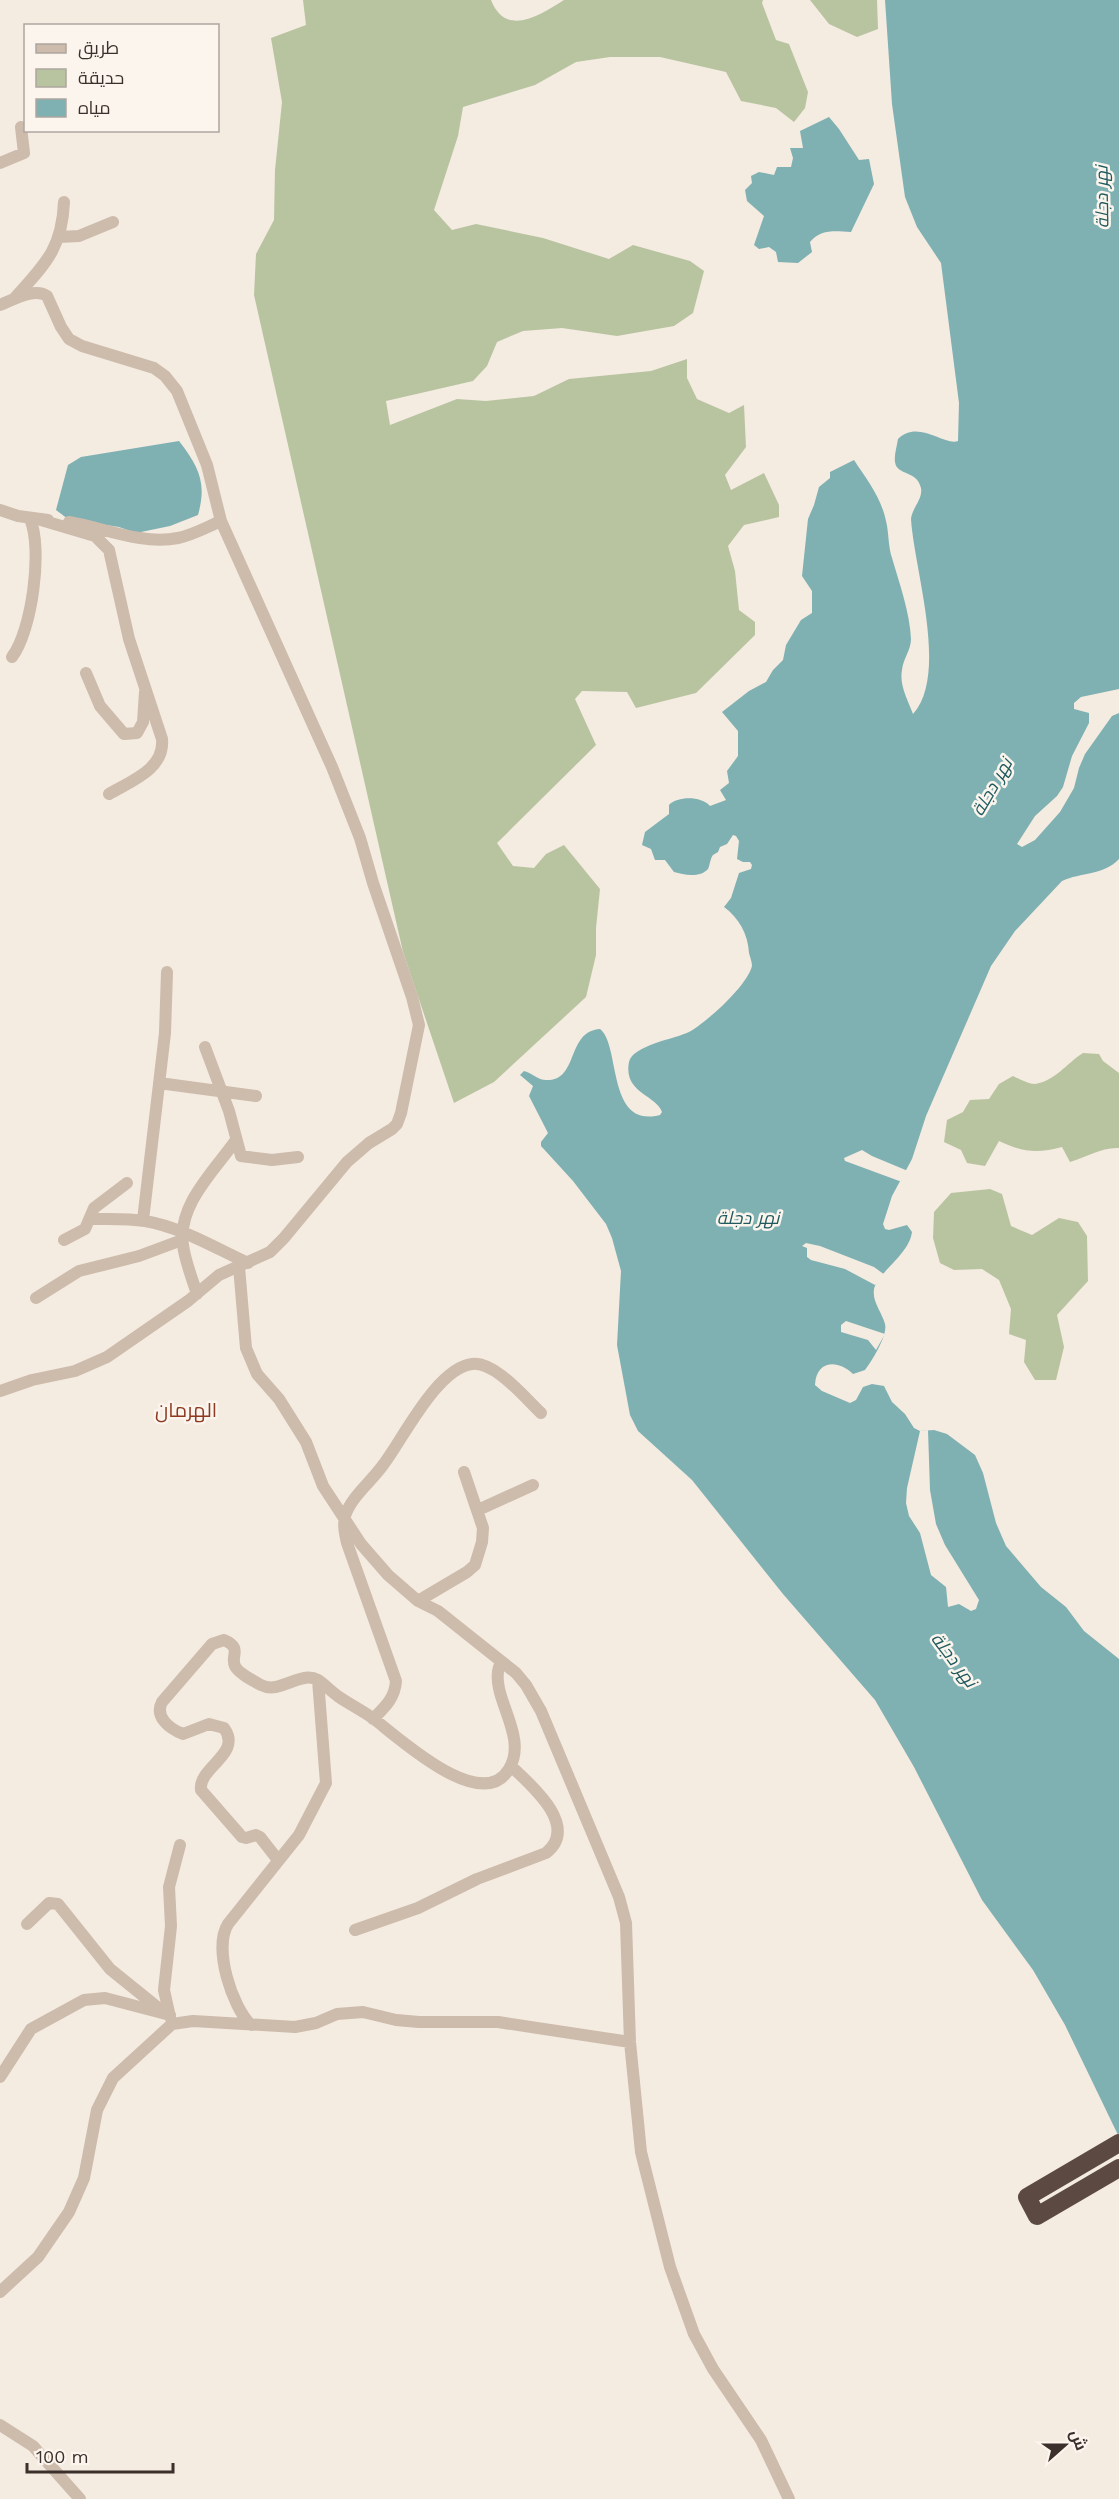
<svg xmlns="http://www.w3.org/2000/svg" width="1119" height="2499" viewBox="0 0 1119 2499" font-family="'Work Sans',Cairo,sans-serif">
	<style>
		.green { fill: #b8c4a0 }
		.water { fill: #7fb0b2 }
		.pier { fill: #f4ebe1 }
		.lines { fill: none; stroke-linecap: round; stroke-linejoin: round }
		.minor { stroke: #cdbbac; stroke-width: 12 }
		.motorway { stroke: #5c4a42; stroke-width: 18 }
		.labels { text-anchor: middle; stroke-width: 5; stroke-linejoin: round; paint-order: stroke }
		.water-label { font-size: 18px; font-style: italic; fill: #1f5a5e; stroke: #fbf5ee }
		.quarter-label { font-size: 20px; fill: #8c3b22; stroke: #fbf5ee }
	</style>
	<rect width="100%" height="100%" fill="#f4ebe1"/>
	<path class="green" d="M303 0H491C506 38 540 15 564 0H763L762 3 776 40 789 44 808 92 805 108 794 122 776 108 741 101 726 72 660 57H610L576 62 535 85 463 107 458 136 434 210 452 230 476 224 543 238 609 259 633 245 690 261 704 271 693 313 674 326 617 336 562 328 523 331 497 342 487 366 473 381 386 401 390 425 457 399 486 401 534 396 569 379 651 371 687 359V378L697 399 729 413 744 405 746 447 725 475 731 490 764 473 779 505V517L744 525 728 546 735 571 739 610 755 622V635L696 693 636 708 627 692 582 691 575 699 596 745 497 843 513 866 534 868 546 854 564 845 600 889 596 928V955L586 997 494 1082 454 1103 403 952 254 295 256 254 274 220 275 170 282 102 271 38 306 25Z
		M810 0H877L878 29 857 37 829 24Z
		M1083 1053 1099 1054 1103 1061 1119 1073V1148C1102 1147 1087 1157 1070 1162L1062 1147C1037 1154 1022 1152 999 1141L985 1166 967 1163 961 1150 944 1142 947 1120 963 1112 970 1100 989 1099 999 1084 1013 1076C1019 1079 1029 1084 1035 1084 1055 1081 1067 1063 1083 1053Z
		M990 1189 1002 1194 1011 1226 1032 1235 1059 1218 1078 1222 1087 1236 1088 1281 1057 1315 1064 1347 1056 1380H1035L1024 1362 1026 1340 1009 1334 1011 1309 999 1280 982 1269 954 1270 940 1263 933 1238 934 1212 951 1193Z"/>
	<path class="water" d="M885 0H1119V689L1081 697 1074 703V709L1089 713V723L1072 756 1063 787 1057 796 1035 816 1017 844 1022 847 1035 840 1060 812 1074 788 1079 768 1085 754 1112 716 1119 713V859C1103 876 1081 872 1062 881L1015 931 991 966 926 1116 912 1159 892 1196 883 1224 885 1229 889 1230 907 1225 912 1232C909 1255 878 1272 874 1289 872 1302 882 1312 885 1324 888 1335 872 1361 865 1370L853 1374C838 1359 816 1360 815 1385L822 1391 850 1403 856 1400 863 1387 872 1384 884 1386 892 1402 905 1414 914 1428 920 1431 934 1430 947 1434 975 1455 983 1473 996 1523 1006 1546 1041 1587 1066 1607 1084 1631 1119 1659V2137L1065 2025 1033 1970 982 1900 914 1767 875 1700 783 1594 692 1480 638 1431 630 1415 617 1345 621 1271 612 1238 606 1224 573 1181 541 1146V1142L548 1133 529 1096 533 1086 520 1075 524 1071C532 1073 538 1080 546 1080 579 1082 566 1031 600 1029 621 1045 606 1129 660 1115L662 1112C656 1095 623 1093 629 1062 633 1045 675 1039 689 1032 707 1022 747 986 752 966 752 962 750 957 749 953 748 934 739 918 724 907L731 898 739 873 751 869 752 865 750 862H743L737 859 739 841 736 836 733 835 727 844 720 847 718 852 713 855C710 859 710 865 708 869 700 878 684 875 674 872L665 860H655L651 849 642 845 645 832 669 814V805C678 796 701 796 710 806L726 800 720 790 729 783 727 771 738 756V731L722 712 749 691 766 682 773 670 783 660 786 645 801 620 812 613V591L802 576 808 519 814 505 819 487 830 478V472L854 460C867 480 881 497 886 521 889 533 888 546 892 558 899 582 910 613 911 639 911 650 903 659 902 670 899 685 908 700 913 714 949 674 914 569 911 519 912 508 923 499 921 488 917 470 897 476 895 462 894 455 897 446 898 439 918 419 944 446 958 441L959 403 941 263 917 227 905 197 892 104Z
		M829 117 839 129 859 160 869 159 874 184 851 232C834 231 821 229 810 242L812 252 798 263 778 262 776 252 769 247 759 249 754 245 764 216 747 201 745 190 752 183 751 176 759 172 774 175 777 167H791L793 158 790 148H803L800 131Z
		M179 441C199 467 207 483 198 515L170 526 136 533 119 527 68 519 56 510 68 465 81 457Z"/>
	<path class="pier" d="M862 1150 872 1156 908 1171 902 1182 845 1161 844 1158Z
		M806 1243 820 1246 874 1267 885 1275 875 1285 845 1269 811 1260 807 1257V1248L802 1246Z
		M846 1321 885 1334 876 1350 868 1340 841 1332V1325Z
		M928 1430 930 1490 936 1524 945 1545 979 1600 976 1609 971 1611 959 1604 948 1607 946 1587 931 1575 920 1533 909 1516 906 1503 907 1488 920 1431Z"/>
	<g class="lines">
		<path class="minor" d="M0 163 24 153 21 127
			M59 237 79 236 113 222
			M14 299C44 265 62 250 64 202
			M0 305C13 300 35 287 47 296L61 327 69 339 82 346 154 368 165 376 177 391 207 465 221 521 332 767 360 838 373 883 412 997 419 1025 401 1113 397 1124 392 1129 369 1143 347 1162 284 1238 270 1252 219 1275 188 1301 107 1357 75 1371 32 1380 0 1391
			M0 510 18 516 48 520
			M41 520 95 536 109 550 129 639 162 739C165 769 131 781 109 794
			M69 522C104 528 142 545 178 538 193 535 207 527 221 521
			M12 657C32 631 43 548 30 519
			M86 673 100 706 124 734 137 733 143 722 145 692
			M205 1047 229 1111 241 1156 272 1160 298 1157
			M159 1083 256 1096
			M90 1219C108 1219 127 1218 145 1221 181 1227 215 1248 248 1263
			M143 1220 165 1033 167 972
			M64 1240 85 1229 94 1208 127 1183
			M239 1267 246 1348 257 1374 279 1399 306 1442 323 1486 361 1544 388 1575 418 1601 438 1611 516 1673 526 1685 541 1711 619 1897 626 1923 630 2042 641 2152 670 2267 694 2334 713 2369 761 2440 789 2499
			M197 1294C192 1278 185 1261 183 1245 177 1205 215 1170 236 1140
			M36 1298 79 1271 139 1256 182 1240
			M478 1510 533 1485
			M418 1601 467 1572 475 1565 482 1542 483 1528 464 1472
			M373 1719C385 1707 395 1698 396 1681L347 1543C345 1534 343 1526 345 1516 351 1497 371 1482 383 1465 403 1439 437 1368 472 1364 495 1361 525 1398 541 1413
			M278 1860 260 1837 256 1835 246 1838 242 1837 201 1790C198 1767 243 1754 224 1728L209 1724 183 1734C170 1729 154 1717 162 1702L212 1644 224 1640C243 1648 230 1656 235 1666 238 1673 254 1681 261 1685 280 1695 300 1670 318 1680 325 1685 332 1692 339 1697 351 1705 363 1711 374 1719 399 1738 482 1815 509 1769 529 1736 490 1697 499 1667L505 1664
			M27 1924 49 1903 58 1904 110 1969 162 2011
			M355 1930 418 1908 477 1879 546 1853C580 1826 531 1785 511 1766
			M170 2017 164 1990 171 1926 169 1887 180 1845
			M251 2025C232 2007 213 1948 228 1924L299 1835 326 1783 318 1680
			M0 2077 31 2029 84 2000 105 1998 170 2015
			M0 2292 38 2257 69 2212 84 2178 97 2110 113 2078 172 2024 193 2021 295 2027 316 2023 337 2014 363 2012 396 2020 419 2022H498L630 2042
			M0 2425 33 2446 80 2499"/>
		<path class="motorway" d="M1119 2143 1027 2197 1037 2216 1119 2168"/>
	</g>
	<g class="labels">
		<g class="water-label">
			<text transform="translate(1102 197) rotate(-91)" y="6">نهر دجلة</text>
			<text transform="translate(992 787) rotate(-60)" y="6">نهر دجلة</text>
			<text x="748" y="1224">نهر دجلة</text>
			<text transform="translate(954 1660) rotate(53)" y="6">نهر دجلة</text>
		</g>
		<g class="quarter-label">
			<text x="186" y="1417">الهرمان</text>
		</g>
	</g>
	<rect x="24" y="24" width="195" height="108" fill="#fbf5ee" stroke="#aea6a0" stroke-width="1.5"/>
	<rect x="36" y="44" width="30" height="9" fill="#cdbbac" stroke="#aea6a0" stroke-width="1.5"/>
	<text x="78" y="54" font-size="18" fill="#3b302b">طريق</text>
	<rect x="36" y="69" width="30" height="18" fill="#b8c4a0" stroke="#aea6a0" stroke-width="1.5"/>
	<text x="78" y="84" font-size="18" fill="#3b302b">حديقة</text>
	<rect x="36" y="99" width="30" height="18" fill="#7fb0b2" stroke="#aea6a0" stroke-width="1.5"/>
	<text x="78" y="114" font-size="18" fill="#3b302b">مياه</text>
	<g transform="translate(1065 2445) rotate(69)" stroke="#fbf5ee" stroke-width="4.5" paint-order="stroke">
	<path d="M0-4.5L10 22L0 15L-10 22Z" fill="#3b302b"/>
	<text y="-9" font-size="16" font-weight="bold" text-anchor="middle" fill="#3b302b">ش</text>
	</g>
	<path d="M27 2463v9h146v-9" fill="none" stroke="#3b302b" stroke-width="3"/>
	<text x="36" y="2463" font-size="18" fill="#3b302b" stroke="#fbf5ee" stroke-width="4.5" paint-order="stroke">100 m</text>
</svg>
